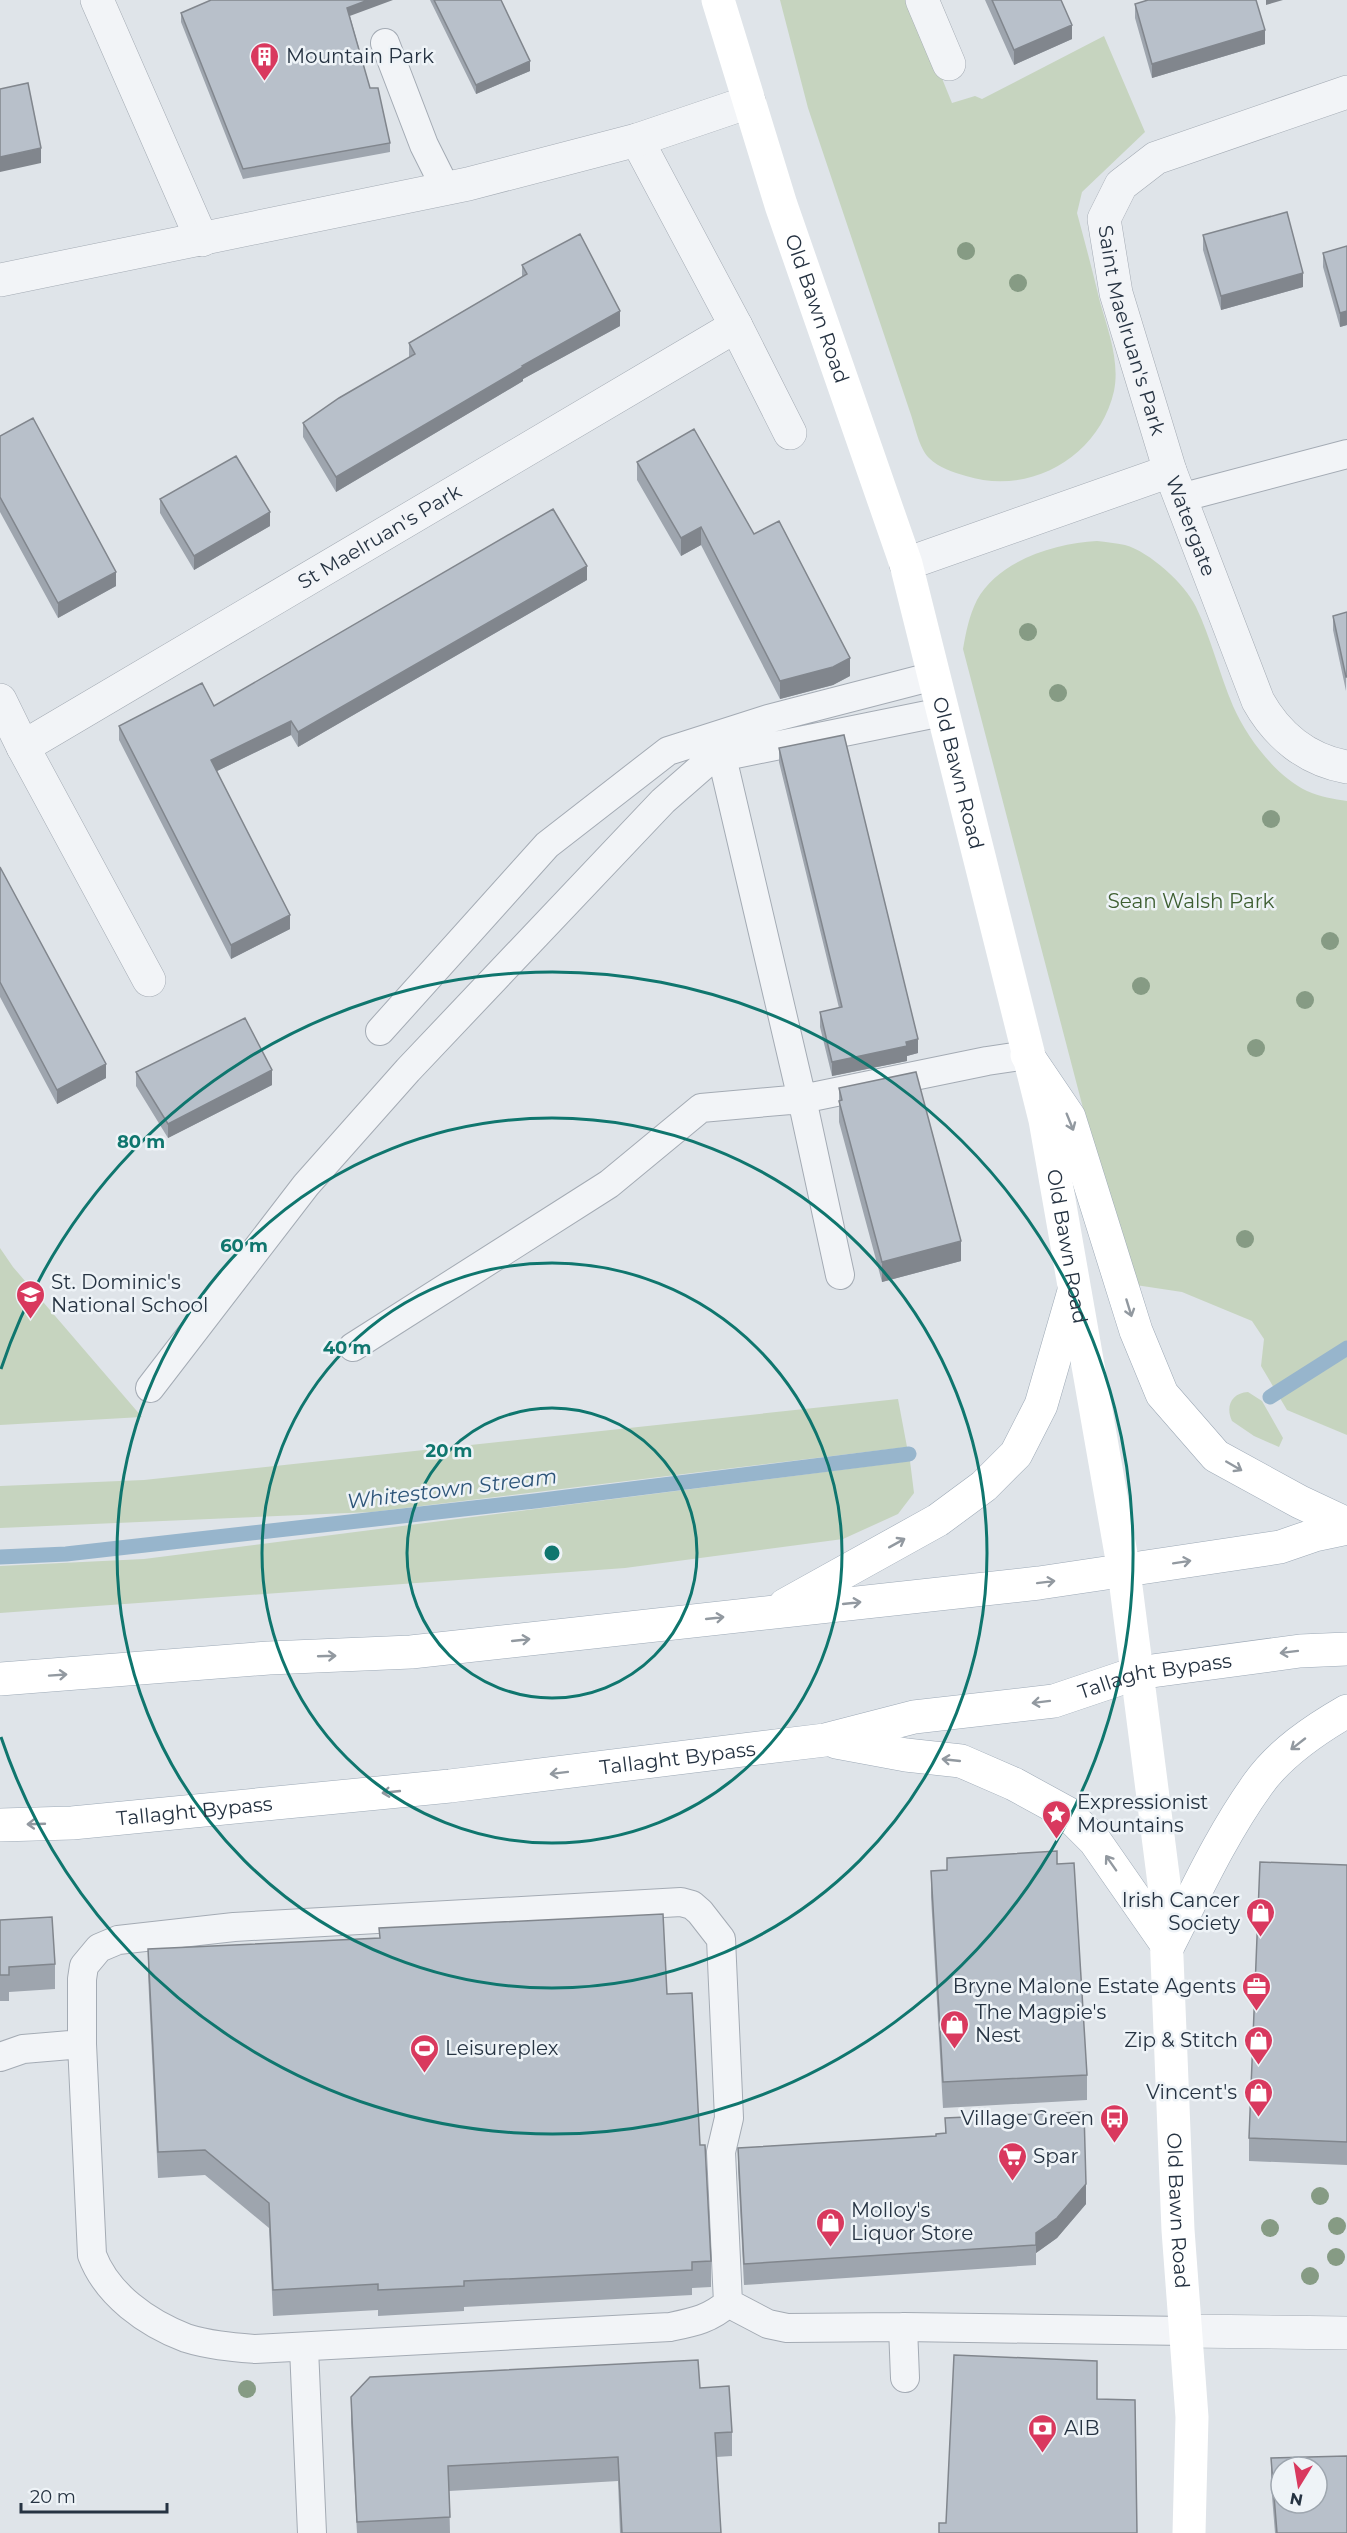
<svg xmlns="http://www.w3.org/2000/svg" width="1347" height="2533" viewBox="0 0 1347 2533" font-family="Montserrat,sans-serif">
	<style>
		.green { fill: #c6d4bf }
		.lines { fill: none; stroke-linecap: round; stroke-linejoin: round }
		.stream { stroke: #97b5cc; stroke-width: 15 }
		.lane-casing { stroke: #a4abb4; stroke-width: 30 }
		.street-casing { stroke: #a4abb4; stroke-width: 34 }
		.primary-casing { stroke: #9da9b6; stroke-width: 34 }
		.lane { stroke: #f2f4f7; stroke-width: 28 }
		.street { stroke: #f2f4f7; stroke-width: 33 }
		.secondary { stroke: #fff; stroke-width: 33 }
		.primary { stroke: #fff; stroke-width: 33 }
		.tree { fill: #869b84 }
		.wall { fill: #9ea5ae }
		.shaded-wall { fill: #81868d }
		.building { fill: #b8c0ca; stroke: #81868d; stroke-width: 1.5; fill-rule: evenodd }
		.oneway { stroke: #9299a0 }
		.ring { fill: none; stroke: #0f766e; stroke-width: 3 }
		.labels { text-anchor: middle; stroke-width: 5; stroke-linejoin: round; paint-order: stroke }
		.poi-label { font-size: 20px; fill: #263342; stroke: #eef3f7; text-anchor: start }
		.street-label { font-size: 20px; fill: #263342; stroke: #eef3f7 }
		.park-label { font-size: 20px; fill: #3e5f32; stroke: #eef3f7 }
		.water-label { font-size: 21px; font-style: italic; fill: #2d5579; stroke: #eef3f7 }
		.centre { fill: #0f766e; stroke: #eef3f7; stroke-width: 3 }
		.ring-label { font-size: 18px; text-anchor: middle; font-weight: bold; fill: #0f766e; stroke: #eef3f7; stroke-width: 5; stroke-linejoin: round; paint-order: stroke }
	</style>
	<rect width="100%" height="100%" fill="#dfe4e9"/>
	<path class="green" d="M780 0H910L952 103 975 96 982 99 1104 36 1145 132 1082 192 1077 213C1085 243 1093 272 1100 302 1108 330 1120 362 1114 391 1099 457 1030 496 966 476 953 472 939 468 929 458 919 448 915 426 910 412L808 108Z
		M1097 541C1106 542 1116 543 1125 545 1150 552 1185 584 1196 607 1211 638 1219 673 1233 706 1247 738 1275 775 1307 791 1320 797 1334 799 1347 801V1435L1287 1410 1261 1366 1264 1339 1252 1321 1182 1292 1129 1284 963 649C966 632 969 616 977 600 999 560 1056 543 1097 541Z
		M0 1248 13 1267 142 1417 0 1425Z
		M1248 1392 1262 1401 1283 1438 1279 1447 1254 1436 1232 1421C1225 1406 1232 1393 1248 1392Z
		M898 1399 907 1447 372 1512 0 1528V1486L144 1480Z
		M910 1461 914 1493 898 1514 843 1539 625 1568 0 1613V1566L144 1559Z"/>
	<g class="lines">
		<path class="stream" d="M1270 1397 1347 1348
			M0 1557 66 1554 535 1501 909 1454"/>
		<defs>
			<path id="lane" d="M385 43 424 145 446 189
				M1180 498 1347 454
				M722 757 802 1099 987 1061 1027 1055
				M380 1031 547 845 668 751 768 719 934 676
				M353 1347 609 1184 701 1108 802 1099 840 1275
				M150 1388 306 1185 408 1070 663 801 711 759 942 712
				M681 1902 692 1905 700 1912 721 1939 729 2118 721 2152 728 2303C710 2319 694 2322 670 2327L255 2349C232 2347 208 2345 186 2338 147 2323 107 2295 92 2255L82 2044V1979L84 1966 99 1948 118 1940 234 1927Z
				M0 2057 23 2049 82 2044
				M728 2303 768 2324 787 2328 903 2327 1186 2331
				M903 2327 905 2378
				M304 2348 312 2533"/>
			<g id="street">
				<path d="M97 0 202 240"/>
				<path d="M922 0 949 64"/>
				<path id="s1" d="M1347 92 1156 158 1121 185 1104 219 1116 293 1170 471 1258 701C1277 735 1307 760 1347 767"/>
				<path d="M637 140 736 326 790 433"/>
				<path d="M0 280 468 184 637 140 749 102"/>
				<path d="M906 564 1170 471"/>
				<path d="M0 700 23 747 149 980"/>
				<path id="s2" d="M23 747 736 326"/>
				<path d="M1186 2331 1347 2333"/>
			</g>
			<g id="primary">
				<path d="M1027 1055 1069 1117 1136 1331 1162 1394 1216 1456 1300 1502 1347 1524"/>
				<path d="M785 1605 938 1520 984 1486 1016 1454 1041 1405 1074 1291"/>
				<path d="M0 1679 269 1658 411 1652 1039 1583 1280 1547 1315 1535 1347 1528"/>
				<path d="M836 1742 906 1755 961 1761 1014 1784 1067 1813 1095 1841 1168 1946C1196 1891 1222 1834 1258 1784 1280 1753 1314 1730 1347 1711"/>
				<path id="s4" d="M0 1825 72 1823 450 1786 825 1740 914 1717 1054 1701 1137 1673 1300 1651 1347 1649"/>
			</g>
		</defs>
		<use href="#lane" class="lane-casing"/>
		<use href="#street" class="street-casing"/>
		<use href="#primary" class="primary-casing"/>
		<use href="#lane" class="lane"/>
		<use href="#street" class="street"/>
		<path class="secondary" id="s3" d="M718 0 781 205 906 564 1045 1120 1124 1571 1164 1883 1178 2230 1192 2417 1189 2533"/>
		<use href="#primary" class="primary"/>
	</g>
	<g class="tree">
		<circle cx="966" cy="251" r="9"/>
		<circle cx="1018" cy="283" r="9"/>
		<circle cx="1028" cy="632" r="9"/>
		<circle cx="1058" cy="693" r="9"/>
		<circle cx="1271" cy="819" r="9"/>
		<circle cx="1330" cy="941" r="9"/>
		<circle cx="1141" cy="986" r="9"/>
		<circle cx="1305" cy="1000" r="9"/>
		<circle cx="1256" cy="1048" r="9"/>
		<circle cx="1245" cy="1239" r="9"/>
		<circle cx="1320" cy="2196" r="9"/>
		<circle cx="1337" cy="2226" r="9"/>
		<circle cx="1270" cy="2228" r="9"/>
		<circle cx="1336" cy="2257" r="9"/>
		<circle cx="1310" cy="2276" r="9"/>
		<circle cx="247" cy="2389" r="9"/>
	</g>
	<path class="wall" d="M430 0H501L530 71 476 94Z
		M985 0H1061L1072 39 1014 65Z
		M1135 4 1265 44 1152 78 1135 18Z
		M181 13 350 16 370 88 390 143V152L243 179 181 22Z
		M1203 235 1303 287 1221 310 1203 250Z
		M1347 246V325L1340 327 1323 267V253Z
		M522 265 620 326 523 379V381L336 492 303 437V423L409 358V343L522 277Z
		M0 436 116 586 58 618 0 512Z
		M637 462 754 534 850 676 833 685 780 699 701 545 681 556 637 480Z
		M160 499 270 526 194 570 160 513Z
		M587 580 298 747 291 735 217 771 290 929 231 959 119 740V726L214 706Z
		M1347 612 1346 691 1333 630V616Z
		M779 748 918 1053 907 1056V1061L832 1076 820 1027V1012L839 1008 779 762Z
		M0 867 106 1078 57 1104 0 997Z
		M136 1072 272 1085 168 1138 136 1086Z
		M839 1088 961 1261 882 1282 839 1122Z
		M947 1858 1087 2075V2100L943 2108 931 1897V1871L947 1870Z
		M1347 1865V2165L1249 2161V2138Z
		M0 1920 55 1964V1989L9 1992V2001H0Z
		M148 1949 667 1994 700 2145 711 2261V2287L692 2288V2295L464 2307V2311L378 2316V2310L273 2316 269 2228 205 2175 158 2178 148 1975Z
		M945 2118 1086 2204 1057 2238 1036 2253V2265L744 2285 738 2168V2148L936 2136 945 2134Z
		M700 2388 732 2432V2456L716 2457 721 2533H620L618 2481 449 2491 450 2533H357L351 2422V2397Z
		M1271 2458 1347 2533H1275L1271 2484Z"/>
	<path class="shaded-wall" d="M368 0H393L347 17V8Z
		M1266 0H1283L1266 5Z
		M1072 25V39L1014 65V50Z
		M1265 30V44L1152 78V64Z
		M530 61V71L476 94V85Z
		M41 148V163L0 172V157Z
		M1303 273V287L1221 310V296Z
		M620 311V326L523 379V381L336 492V477L522 366Z
		M1347 311V325L1340 327V313Z
		M270 512V526L194 570V556Z
		M701 527V545L681 556V538Z
		M587 566V580L298 747V732Z
		M116 572V586L58 618V603Z
		M850 658V676L833 685 780 699V681Z
		M291 721V735L211 774V760Z
		M290 915V929L231 959V945Z
		M918 1039V1053L907 1056V1061L832 1076V1062Z
		M106 1064V1078L57 1104V1090Z
		M272 1070V1085L168 1138V1124Z
		M961 1241V1261L882 1282V1262Z
		M1086 2184V2204L1057 2238 1036 2253V2233Z"/>
	<path class="building" d="M211 0H368L347 8 370 88H378L390 143 243 169 181 13Z
		M434 0H501L530 61 476 85Z
		M992 0H1061L1072 25 1014 50Z
		M1148 0H1256L1265 30 1152 64 1135 4Z
		M28 83 41 148 0 157V89Z
		M1287 212 1303 273 1221 296 1203 235Z
		M580 234 620 311 522 366 523 367 336 477 303 423 339 398 415 354 409 343 527 274 522 265Z
		M1347 246V311L1340 313 1323 253Z
		M33 418 116 572 58 603 0 497V436Z
		M694 429 754 534 779 521 850 658 833 667 780 681 701 527 681 538 637 462Z
		M236 456 270 512 194 556 160 499Z
		M553 509 587 566 298 732 291 721 211 760 290 915 231 945 119 726 202 683 214 706Z
		M1347 612V677H1346L1333 616Z
		M844 735 918 1039 906 1042 907 1046 832 1062 820 1012 842 1007 779 748Z
		M0 867 106 1064 57 1090 0 982Z
		M245 1018 272 1070 168 1124 136 1072Z
		M916 1072 961 1241 882 1262 839 1101 842 1100 839 1088Z
		M1057 1851V1864L1074 1863 1087 2075 943 2082 931 1871 947 1870V1858Z
		M1260 1862 1347 1865V2142L1249 2138Z
		M663 1914 667 1994 692 1993 700 2145H705L711 2261 692 2262V2270L464 2281V2286L378 2290V2284L273 2290 269 2203 205 2150 158 2152 148 1949 380 1938 379 1928Z
		M52 1917 55 1964 9 1967V1975H0V1920Z
		M1084 2112 1086 2184 1057 2218 1036 2233V2245L744 2264 738 2148 936 2136V2134L946 2133 945 2118Z
		M954 2355 1097 2361V2399L1135 2400 1137 2533H939V2523H946Z
		M698 2360 700 2388 729 2386 732 2432 715 2433 721 2533H622L618 2457 448 2466 450 2517 357 2522 351 2397 370 2377Z
		M1347 2456V2533H1277L1271 2458ZM1281 2467H1317V2503H1281Z"/>
	<defs><path id="oneway-shaft" d="M-6 0H5M1.5-3L5.5 0L1.5 3" fill="none" stroke-width="1.6" stroke-linecap="round" stroke-linejoin="round" transform="scale(1.5)"/></defs>
	<g class="oneway">
		<use href="#oneway-shaft" transform="translate(1070 1122) rotate(68)"/>
		<use href="#oneway-shaft" transform="translate(1129 1308) rotate(73)"/>
		<use href="#oneway-shaft" transform="translate(1234 1466) rotate(30)"/>
		<use href="#oneway-shaft" transform="translate(897 1543) rotate(-29)"/>
		<use href="#oneway-shaft" transform="translate(1182 1562) rotate(-9)"/>
		<use href="#oneway-shaft" transform="translate(1046 1582) rotate(-7)"/>
		<use href="#oneway-shaft" transform="translate(852 1603) rotate(-6)"/>
		<use href="#oneway-shaft" transform="translate(715 1618) rotate(-6)"/>
		<use href="#oneway-shaft" transform="translate(521 1640) rotate(-6)"/>
		<use href="#oneway-shaft" transform="translate(1289 1652) rotate(173)"/>
		<use href="#oneway-shaft" transform="translate(327 1656) rotate(-2)"/>
		<use href="#oneway-shaft" transform="translate(58 1675) rotate(-4)"/>
		<use href="#oneway-shaft" transform="translate(1041 1702) rotate(173)"/>
		<use href="#oneway-shaft" transform="translate(1298 1744) rotate(142)"/>
		<use href="#oneway-shaft" transform="translate(951 1760) rotate(-174)"/>
		<use href="#oneway-shaft" transform="translate(559 1773) rotate(173)"/>
		<use href="#oneway-shaft" transform="translate(391 1792) rotate(174)"/>
		<use href="#oneway-shaft" transform="translate(36 1824) rotate(178)"/>
		<use href="#oneway-shaft" transform="translate(1111 1863) rotate(-125)"/>
	</g>
	<g class="ring">
		<circle cx="552" cy="1553" r="145"/>
		<circle cx="552" cy="1553" r="290"/>
		<circle cx="552" cy="1553" r="435"/>
		<path d="M1 1369A581 581 0 1 1 1 1737"/>
	</g>
	<defs>
		<symbol id="building-pin" viewBox="-11 -11 22 30"><path d="M0 17L-7.5 6A9.5 9.5 0 1 1 7.5 6Z" fill="#d9395e" stroke="#eef3f7"/><path d="M-4-6H4V6H1V3H-1V6H-4ZM-2.5-4.3h1.7v1.8h-1.7ZM.8-4.3h1.7v1.8H.8ZM-2.5-1h1.7V.8h-1.7ZM.8-1h1.7V.8H.8Z" fill="#fff"/></symbol>
		<symbol id="school-pin" viewBox="-11 -11 22 30"><path d="M0 17L-7.5 6A9.5 9.5 0 1 1 7.5 6Z" fill="#d9395e" stroke="#eef3f7"/><path d="M0-5L7-2L0 1L-7-2ZM-4 1L0 2.5L4 1V4Q0 6-4 4Z" fill="#fff"/></symbol>
		<symbol id="sight-pin" viewBox="-11 -11 22 30"><path d="M0 17L-7.5 6A9.5 9.5 0 1 1 7.5 6Z" fill="#d9395e" stroke="#eef3f7"/><path d="M0-6L1.8-2.2L6-1.7L2.9 1.2L3.7 5.4L0 3.3L-3.7 5.4L-2.9 1.2L-6-1.7L-1.8-2.2Z" fill="#fff"/></symbol>
		<symbol id="shop-pin" viewBox="-11 -11 22 30"><path d="M0 17L-7.5 6A9.5 9.5 0 1 1 7.5 6Z" fill="#d9395e" stroke="#eef3f7"/><path d="M-5-2.5h2.3a2.7 3.5 0 0 1 5.4 0H5L5.5 6h-11ZM-1.5-2.5h3a1.5 2.3 0 0 0-3 0Z" fill="#fff"/></symbol>
		<symbol id="office-pin" viewBox="-11 -11 22 30"><path d="M0 17L-7.5 6A9.5 9.5 0 1 1 7.5 6Z" fill="#d9395e" stroke="#eef3f7"/><path d="M-6-3h4V-5.5h4V-3h4V5H-6ZM-1-4.5V-3h2v-1.5ZM-6 0V1H6V0Z" fill="#fff"/></symbol>
		<symbol id="stadium-pin" viewBox="-11 -11 22 30"><path d="M0 17L-7.5 6A9.5 9.5 0 1 1 7.5 6Z" fill="#d9395e" stroke="#eef3f7"/><path d="M0-5a6.5 5 0 1 0 0 10a6.5 5 0 1 0 0-10ZM-3.5-1.8h7v3.6h-7Z" fill="#fff"/></symbol>
		<symbol id="bus-pin" viewBox="-11 -11 22 30"><path d="M0 17L-7.5 6A9.5 9.5 0 1 1 7.5 6Z" fill="#d9395e" stroke="#eef3f7"/><path d="M-5-6H5V4H4V6H2V4H-2V6H-4V4H-5ZM-3.5-4V0h7V-4ZM-3.5 1.2v1.5H-2V1.2ZM2 1.2v1.5H3.5V1.2Z" fill="#fff"/></symbol>
		<symbol id="supermarket-pin" viewBox="-11 -11 22 30"><path d="M0 17L-7.5 6A9.5 9.5 0 1 1 7.5 6Z" fill="#d9395e" stroke="#eef3f7"/><path d="M-6-5.5h2.5l.6 2H6L4.5 2H-2.5L-4.4-4H-6ZM-1.5 3.2a1.3 1.3 0 1 0 .1 0ZM3 3.2a1.3 1.3 0 1 0 .1 0Z" fill="#fff"/></symbol>
		<symbol id="bank-pin" viewBox="-11 -11 22 30"><path d="M0 17L-7.5 6A9.5 9.5 0 1 1 7.5 6Z" fill="#d9395e" stroke="#eef3f7"/><path d="M-6-4H6V4H-6ZM0-2.3a2.3 2.3 0 1 0 0 4.6a2.3 2.3 0 1 0 0-4.6Z" fill="#fff"/></symbol>
	</defs>
	<g fill-rule="evenodd">
		<use href="#building-pin" x="248" y="40" width="33" height="45"/>
		<use href="#school-pin" x="14" y="1278" width="33" height="45"/>
		<use href="#sight-pin" x="1040" y="1798" width="33" height="45"/>
		<use href="#shop-pin" x="1244" y="1896" width="33" height="45"/>
		<use href="#office-pin" x="1240" y="1970" width="33" height="45"/>
		<use href="#shop-pin" x="938" y="2008" width="33" height="45"/>
		<use href="#shop-pin" x="1242" y="2024" width="33" height="45"/>
		<use href="#stadium-pin" x="408" y="2032" width="33" height="45"/>
		<use href="#shop-pin" x="1242" y="2076" width="33" height="45"/>
		<use href="#bus-pin" x="1098" y="2102" width="33" height="45"/>
		<use href="#supermarket-pin" x="996" y="2140" width="33" height="45"/>
		<use href="#shop-pin" x="814" y="2206" width="33" height="45"/>
		<use href="#bank-pin" x="1026" y="2412" width="33" height="45"/>
	</g>
	<g class="labels">
		<g class="poi-label">
			<text x="286" y="63">Mountain Park</text>
			<text x="51" y="1289">St. Dominic's<tspan x="51" dy="23">National School</tspan></text>
			<text x="1077" y="1809">Expressionist<tspan x="1077" dy="23">Mountains</tspan></text>
			<text x="1240" y="1907" text-anchor="end">Irish Cancer<tspan x="1240" dy="23">Society</tspan></text>
			<text x="1236" y="1993" text-anchor="end">Bryne Malone Estate Agents</text>
			<text x="975" y="2019">The Magpie's<tspan x="975" dy="23">Nest</tspan></text>
			<text x="1238" y="2047" text-anchor="end">Zip &amp; Stitch</text>
			<text x="445" y="2055">Leisureplex</text>
			<text x="1237" y="2099" text-anchor="end">Vincent's</text>
			<text x="1094" y="2125" text-anchor="end">Village Green</text>
			<text x="1033" y="2163">Spar</text>
			<text x="851" y="2217">Molloy's<tspan x="851" dy="23">Liquor Store</tspan></text>
			<text x="1064" y="2435">AIB</text>
		</g>
		<g class="street-label">
			<text dy="7" stroke="none"><textPath href="#s3" startOffset="324">Old Bawn Road</textPath></text>
			<text dy="7" stroke="none"><textPath href="#s1" startOffset="399">Saint Maelruan's Park</textPath></text>
			<text dy="7" stroke="none"><textPath href="#s1" startOffset="604">Watergate</textPath></text>
			<text dy="7" stroke="none"><textPath href="#s2" startOffset="414">St Maelruan's Park</textPath></text>
			<text dy="7" stroke="none"><textPath href="#s3" startOffset="810">Old Bawn Road</textPath></text>
			<text dy="7" stroke="none"><textPath href="#s3" startOffset="1296">Old Bawn Road</textPath></text>
			<text dy="7" stroke="none"><textPath href="#s4" startOffset="1167">Tallaght Bypass</textPath></text>
			<text dy="7" stroke="none"><textPath href="#s4" startOffset="681">Tallaght Bypass</textPath></text>
			<text dy="7" stroke="none"><textPath href="#s4" startOffset="195">Tallaght Bypass</textPath></text>
			<text dy="7" stroke="none"><textPath href="#s3" startOffset="2268">Old Bawn Road</textPath></text>
		</g>
		<g class="park-label">
			<text x="1191" y="908">Sean Walsh Park</text>
		</g>
		<g class="water-label">
			<text transform="translate(452 1489) rotate(-7)" y="7">Whitestown Stream</text>
		</g>
	</g>
	<circle cx="552" cy="1553" r="9" class="centre"/>
	<g class="ring-label">
		<text x="141" y="1148">80 m</text>
		<text x="244" y="1252">60 m</text>
		<text x="347" y="1354">40 m</text>
		<text x="449" y="1457">20 m</text>
	</g>
	<g transform="translate(1299 2485) rotate(191)"><circle r="28" fill="#eef3f7" stroke="#9ea6af" stroke-width="1.5"/>
	<path d="M0-4.5L10 22L0 15L-10 22Z" fill="#d9395e"/>
	<text y="-9" font-size="16" font-weight="bold" text-anchor="middle" fill="#263342">N</text>
	</g>
	<path d="M21 2503v9h146v-9" fill="none" stroke="#263342" stroke-width="3"/>
	<text x="30" y="2503" font-size="18" fill="#263342" stroke="#eef3f7" stroke-width="4.5" paint-order="stroke">20 m</text>
</svg>
